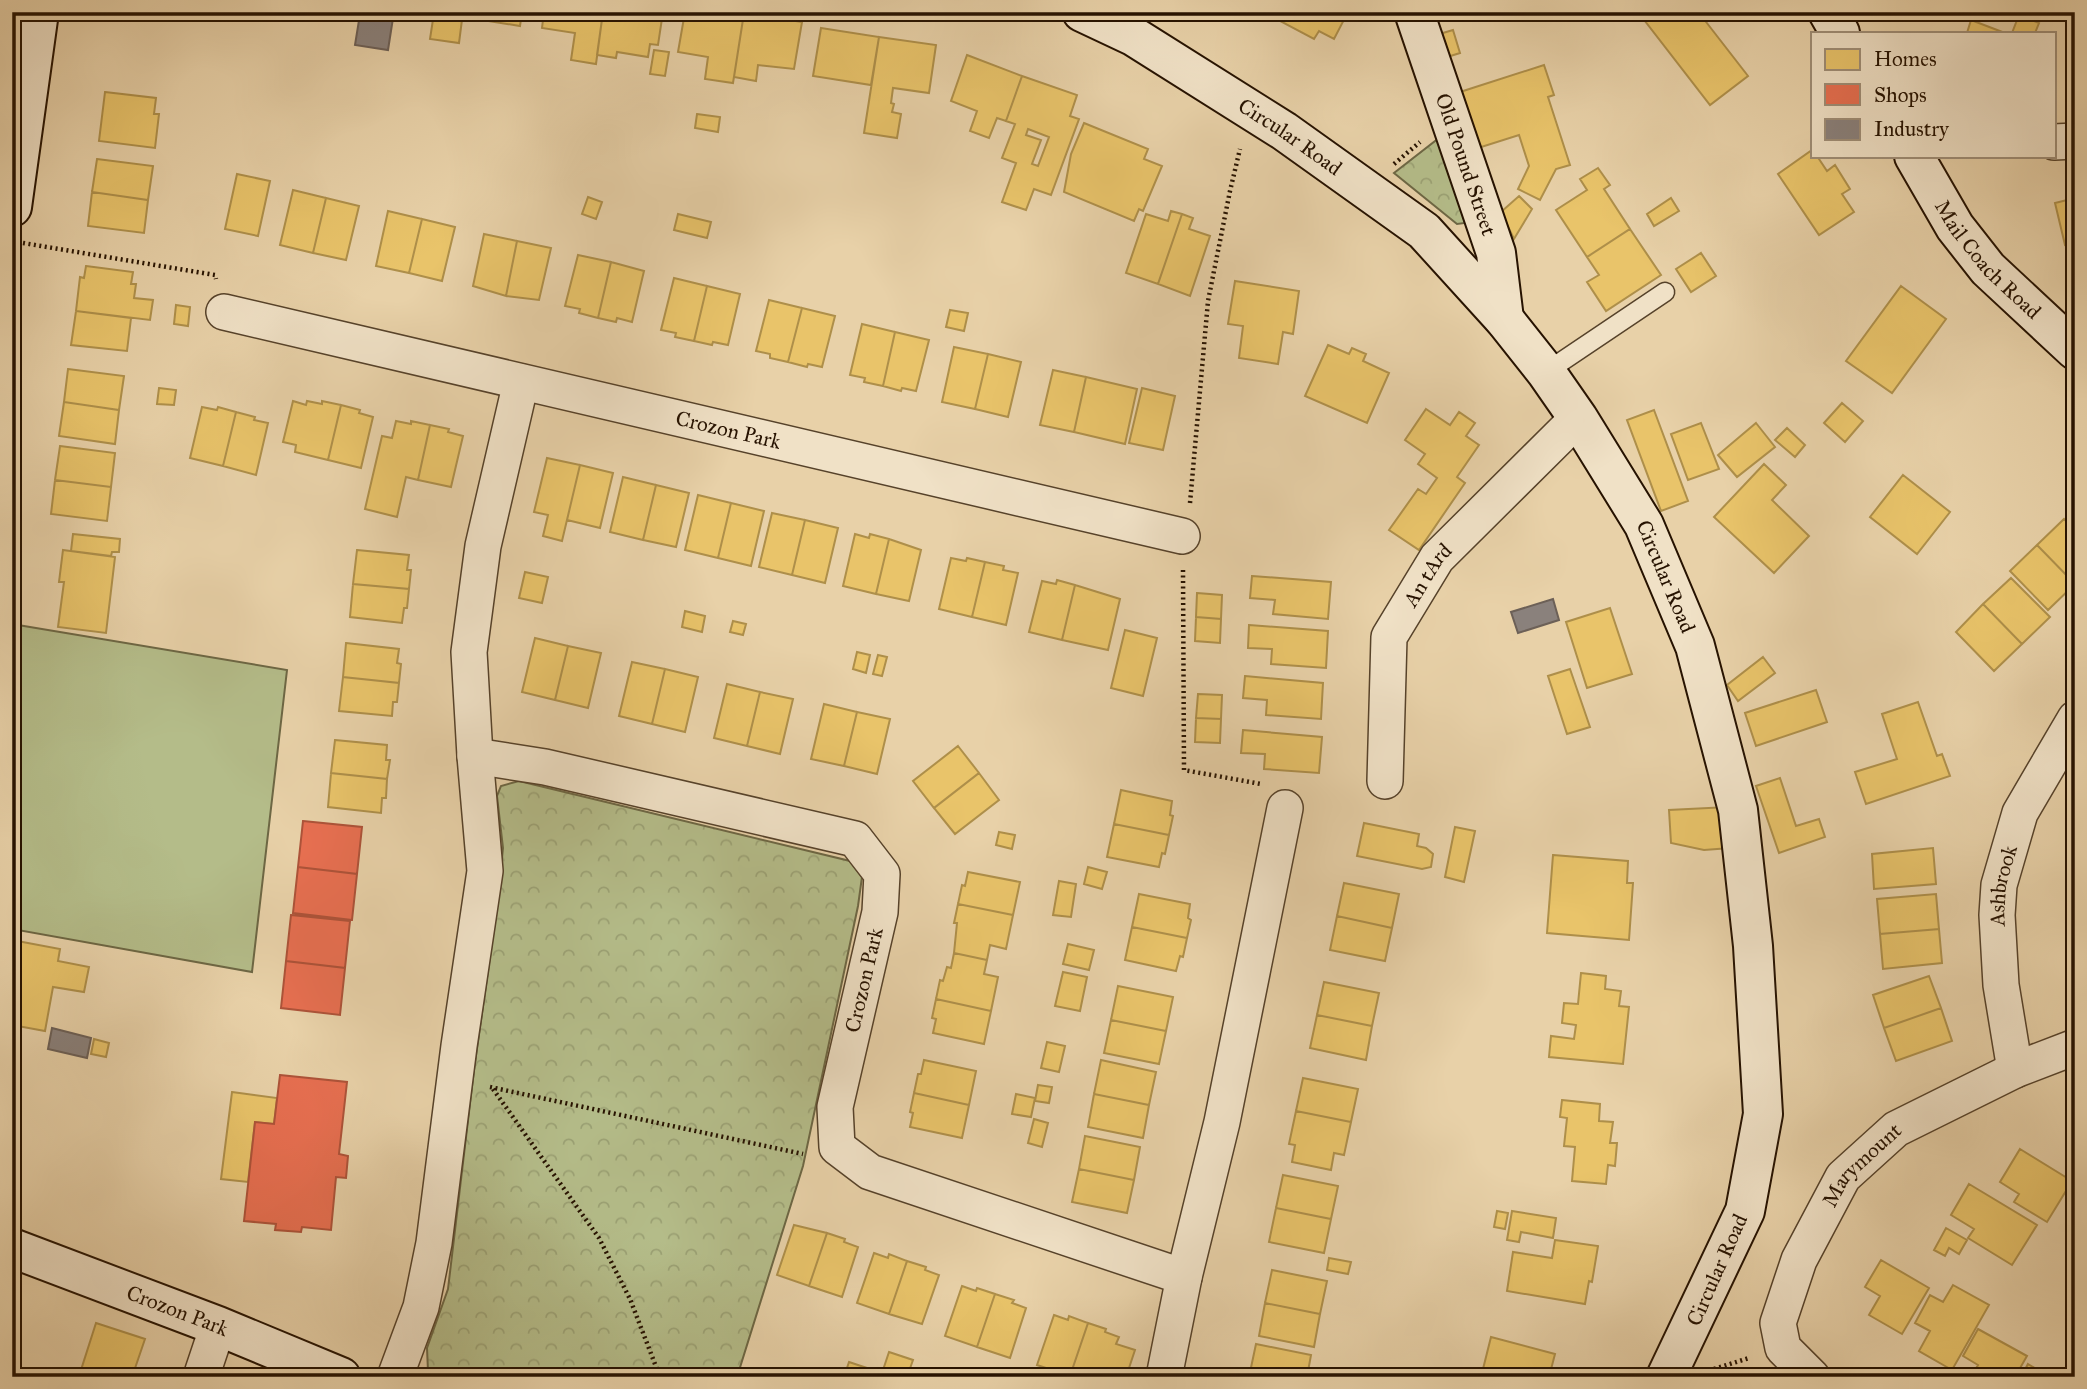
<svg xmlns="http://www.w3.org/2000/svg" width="2087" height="1389" viewBox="0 0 2087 1389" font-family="'IM FELL Great Primer',serif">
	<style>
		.green { fill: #b4bc89; stroke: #6d6744; stroke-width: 2 }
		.park { fill: url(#park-crowns); stroke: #6d6744; stroke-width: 2 }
		.homes { fill: #e9c46a; stroke: #ae8f4a; stroke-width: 2; fill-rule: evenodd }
		.shops { fill: #e76f51; stroke: #ad5339; stroke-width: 2 }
		.industry { fill: #8a817c; stroke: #6c6057; stroke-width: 2 }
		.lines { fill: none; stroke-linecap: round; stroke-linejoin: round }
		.lane-casing { stroke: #56422a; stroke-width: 21 }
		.street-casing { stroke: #56422a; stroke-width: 38 }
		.secondary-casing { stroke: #261200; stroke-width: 42 }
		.path { stroke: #261200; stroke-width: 4.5; stroke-dasharray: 2 3.5; stroke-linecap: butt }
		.lane { stroke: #f0e1c6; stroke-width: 18 }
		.street { stroke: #f0e1c6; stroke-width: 35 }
		.secondary { stroke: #f0e1c6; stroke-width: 38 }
		.labels { text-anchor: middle; stroke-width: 7; stroke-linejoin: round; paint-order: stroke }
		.street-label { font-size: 21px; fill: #261200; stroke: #f0e1c6 }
	</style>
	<defs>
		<pattern id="park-crowns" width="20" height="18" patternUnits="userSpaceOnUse" patternTransform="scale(1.75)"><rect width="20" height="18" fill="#b4bc89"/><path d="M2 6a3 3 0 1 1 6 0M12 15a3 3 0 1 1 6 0" fill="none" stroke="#9ba174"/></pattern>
	</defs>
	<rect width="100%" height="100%" fill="#e8d1a8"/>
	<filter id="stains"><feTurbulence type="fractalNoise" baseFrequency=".00286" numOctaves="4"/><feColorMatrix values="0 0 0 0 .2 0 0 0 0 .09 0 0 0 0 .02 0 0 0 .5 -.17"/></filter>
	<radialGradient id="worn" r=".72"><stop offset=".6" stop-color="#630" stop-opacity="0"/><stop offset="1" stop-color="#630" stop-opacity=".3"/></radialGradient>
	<path class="green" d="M12 624 287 670 252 972 12 929Z"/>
	<path class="park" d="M1439 138 1465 223 1457 224 1394 173Z
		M519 781 850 861 862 877 858 906 803 1166 737 1377H437L428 1371 427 1348 448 1289 474 1070 497 907 503 848 497 796 501 786Z"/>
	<path class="homes" d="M325 12H350L349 19 325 15Z
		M429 12H463L459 43 430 39 434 13Z
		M463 12H522L520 26 463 17Z
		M544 12H603L596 64 571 60 575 33 542 28Z
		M603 12H663L658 45 650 44 648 57 617 52 616 58 597 55Z
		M685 12 744 13 733 83 705 79 708 57 678 52Z
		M1263 12H1348L1334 39 1319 31 1314 39Z
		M1638 12H1710L1703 18 1748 76 1710 105Z
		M744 13 802 22 794 69 758 65 756 81 734 77Z
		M2019 15 2039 23 2035 33H2012Z
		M1971 20 2005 33H1967Z
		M821 28 879 37 871 85 813 76Z
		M1453 30 1460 53 1444 58 1436 35Z
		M879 37 936 45 929 93 893 88 891 103 894 104 892 112 901 114 897 138 864 133Z
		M654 50 669 52 665 76 650 74Z
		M967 55 1022 76 1006 121 997 118 989 138 970 131 977 111 951 101Z
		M1544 65 1554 95 1548 97 1570 165 1556 169 1540 200 1518 189 1529 166 1519 135 1475 149 1457 93Z
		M1022 76 1077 95 1070 116 1079 119 1051 195 1034 189 1026 210 1002 202 1016 163 1002 158 1015 124 1006 121ZM1028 129 1049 137 1038 166 1032 164 1041 140 1026 135Z
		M105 92 156 98 154 114H159L155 148 99 141Z
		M697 114 720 117 718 132 695 128Z
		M1084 123 1148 149 1144 159 1162 166 1143 211 1139 209 1134 221 1064 192 1071 154Z
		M1812 150V156H1817L1827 171 1835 165 1850 189 1842 194 1854 212 1819 235 1778 174Z
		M97 159 153 166 148 200 92 192Z
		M1598 168 1610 185 1604 189 1630 229 1587 257 1556 210 1587 190 1580 179Z
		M237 174 270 181 258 236 225 229Z
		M293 190 326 198 313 253 280 245Z
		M92 192 148 200 144 233 88 226Z
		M1519 196 1532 209 1514 239 1501 212Z
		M588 197 602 202 596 219 582 214Z
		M326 198 359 206 346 260 313 253Z
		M1671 198 1679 211 1654 226 1647 214Z
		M2075 198V242L2065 245 2055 203Z
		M388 211 422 219 409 273 376 266Z
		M1171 211 1182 214 1158 284 1126 273 1146 214 1168 221Z
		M678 214 711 222 707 238 674 230Z
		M1182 214 1193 218 1189 229 1210 236 1190 296 1158 284Z
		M422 219 455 227 442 281 409 273Z
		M1630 229 1661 275 1606 311 1587 282 1599 275 1587 257Z
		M484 234 517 241 506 296 473 286Z
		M517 241 551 248 539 300 506 296Z
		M1701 253 1716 276 1691 292 1676 269Z
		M578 255 611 262 598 318 579 313 580 309 565 306Z
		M611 262 644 271 632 322 617 318 616 322 598 318Z
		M86 266 133 272 131 284H136L134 298 153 300 150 320 76 311 80 277 84 278Z
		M674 278 707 286 694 341 675 337 676 333 661 330Z
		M1235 281 1299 291 1293 334 1283 332 1278 364 1239 358 1243 326 1228 324Z
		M707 286 740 294 728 345 713 342 712 345 694 341Z
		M1901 286 1946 319 1892 393 1846 361Z
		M769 300 802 308 788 362 770 358V354L756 351Z
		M176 305 190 307 188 326 174 324Z
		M802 308 835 316 822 367 808 364 807 367 788 362Z
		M950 310 968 313 964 331 946 327Z
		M76 311 131 318 127 351 71 345Z
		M862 324 895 332 883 386 864 382 865 378 850 375Z
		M895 332 929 340 916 391 902 388 901 391 883 386Z
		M1328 345 1349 354 1352 348 1366 354 1363 361 1389 373 1367 423 1305 396Z
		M954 347 988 354 975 409 942 402Z
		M988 354 1021 362 1008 417 975 409Z
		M68 369 124 376 119 410 64 402Z
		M1053 370 1086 377 1074 432 1040 425Z
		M1086 377 1137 389 1125 444 1074 432Z
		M159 388 176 390 174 405 157 404Z
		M1142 388 1175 396 1163 450 1129 443Z
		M293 401 306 405 307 401 322 404V401L341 405 328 460 295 452 296 445 283 442Z
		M64 402 119 410 115 444 59 436Z
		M1842 403 1863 421 1845 442 1824 423Z
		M341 405 360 410 359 413 373 417 361 468 328 460Z
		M202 407 217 410 218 407 236 412 223 466 190 458Z
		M1426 409 1450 425 1459 412 1475 423 1466 436 1479 445 1457 477 1465 483 1419 550 1389 530 1418 489 1426 494 1437 478 1418 464 1425 454 1405 440Z
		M1654 410 1688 501 1661 511 1627 420Z
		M236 412 255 417 254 420 268 423 256 475 223 466Z
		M396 421 411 424V421L430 425 418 480 406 477 397 517 365 509 382 436 392 438Z
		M1701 423 1719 469 1688 480 1671 434Z
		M1756 423 1775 447 1737 477 1718 455Z
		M430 425 449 429 448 432 463 436 451 487 418 480Z
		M1787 428 1805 445 1795 457 1775 440Z
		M60 446 115 453 111 487 55 480Z
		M547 458 580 465 562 541 543 536 548 515 534 512Z
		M1764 464 1786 485 1772 500 1809 536 1774 573 1714 517Z
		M580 465 613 473 600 528 567 520Z
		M1903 475 1950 512 1917 554 1870 517Z
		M623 477 656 485 643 540 610 532Z
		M55 480 111 487 107 521 51 514Z
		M656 485 689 493 676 547 643 540Z
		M698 495 731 503 718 558 685 550Z
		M731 503 764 511 751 566 718 558Z
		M772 513 805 520 792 575 759 567Z
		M2064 519 2075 530V584L2037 545Z
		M805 520 838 528 825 583 792 575Z
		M73 534 120 539 119 552H112L111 556 71 551Z
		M855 534 869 538 870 534 889 539 876 594 843 586Z
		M889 539 921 550 909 601 876 594Z
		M2037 545 2075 584 2048 610 2010 571Z
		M63 550 115 557 106 633 58 627 64 582H59Z
		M357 550 409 555 407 570H411L409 589 353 584Z
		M951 558 966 561 967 558 985 562 972 617 939 609Z
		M985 562 1004 566 1003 570 1018 573 1006 625 972 617Z
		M525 572 548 577 542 603 519 598Z
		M1252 576 1331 582 1328 619 1273 614 1275 600 1250 598Z
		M2011 578 2050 617 2022 644 1983 604Z
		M1057 580 1075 585 1062 640 1029 632 1042 581 1056 584Z
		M353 584 409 589 407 608H404L402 623 350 617Z
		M1075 585 1120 599 1108 650 1062 640Z
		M1197 593 1222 595 1221 619 1196 617Z
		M1983 604 2022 644 1994 671 1956 632Z
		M1610 608 1632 674 1587 688 1566 622Z
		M685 611 705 616 702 632 682 627Z
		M1196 617 1221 619 1220 643 1195 641Z
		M733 621 746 624 743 635 730 632Z
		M1249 625 1328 631 1326 668 1271 664 1272 649 1248 648Z
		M1125 630 1157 638 1143 696 1111 688Z
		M535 638 568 646 555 700 522 692Z
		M346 643 399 649 397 663 401 664 399 683 343 677Z
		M568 646 601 653 588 708 555 700Z
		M857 652 870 655 866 673 853 669Z
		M878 655 887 657 882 676 873 674Z
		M1763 657 1775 673 1738 701 1727 685Z
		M632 662 665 669 652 724 619 716Z
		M665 669 698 677 685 732 652 724Z
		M1570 669 1590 727 1567 734 1548 676Z
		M1245 676 1323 683 1321 719 1266 715 1267 700 1243 698Z
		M343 677 399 683 397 702H393L392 716 339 711Z
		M727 684 760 692 747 746 714 738Z
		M1816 690 1827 722 1756 746 1745 713Z
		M760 692 793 699 780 754 747 746Z
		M1198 694 1222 695 1221 719 1196 718Z
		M1918 702 1937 756 1942 754 1950 776 1866 804 1855 772 1897 759 1882 714Z
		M824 704 857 712 844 766 811 759Z
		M857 712 890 719 877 774 844 766Z
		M1196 718 1221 719 1220 743 1195 742Z
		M1243 730 1322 737 1319 773 1264 769 1265 754 1241 753Z
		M335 740 387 745 386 760H390L387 779 331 773Z
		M958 746 979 773 934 808 913 781Z
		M331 773 387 779 386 798H382L381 813 328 807Z
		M979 773 999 800 955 834 934 808Z
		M1780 778 1796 826 1819 819 1825 837 1779 853 1756 786Z
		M1121 790 1172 801 1170 815 1173 816 1169 835 1114 824Z
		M1728 807 1730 848 1704 850 1671 843 1669 810Z
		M1364 823 1419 834 1417 846 1426 848 1433 854 1431 867 1422 869 1357 856Z
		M1114 824 1169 835 1165 854 1162 853 1159 867 1107 857Z
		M1455 827 1475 831 1464 882 1445 877Z
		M999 832 1015 835 1012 849 996 845Z
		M1933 848 1936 884 1874 889 1872 854Z
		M1553 855 1628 861 1627 883H1633L1629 940 1547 933Z
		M1088 867 1107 872 1102 889 1084 884Z
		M968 872 1020 882 1013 915 958 904 962 885 965 886Z
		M1059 881 1076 884 1071 917 1053 915Z
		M1344 883 1399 894 1392 928 1337 916Z
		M1139 894 1190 904 1188 918 1191 920 1187 938 1132 927Z
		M1936 894 1939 929 1880 934 1877 899Z
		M958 904 1013 915 1006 949 990 945 987 960 954 953 957 923H954Z
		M1337 916 1392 928 1385 961 1330 950Z
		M1132 927 1187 938 1183 957 1180 956 1176 971 1125 960Z
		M1939 929 1942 963 1883 969 1880 934Z
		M12 940 60 949 58 961 89 967 84 992 53 987 45 1031 12 1025Z
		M1068 944 1094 950 1089 970 1063 964Z
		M954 953 987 960 984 974 998 977 991 1011 936 999 940 980 943 981 947 967 951 968Z
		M1063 972 1087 977 1080 1011 1055 1006Z
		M1581 973 1606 976 1605 989 1621 991 1619 1006 1629 1007 1623 1064 1549 1057 1551 1036 1574 1039 1576 1025 1562 1023 1564 1003 1578 1004Z
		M1929 976 1941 1008 1884 1028 1873 995Z
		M1324 982 1379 993 1372 1026 1317 1015Z
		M1118 986 1173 997 1166 1031 1111 1020Z
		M936 999 991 1011 984 1044 933 1033 936 1019 932 1018Z
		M1941 1008 1952 1041 1896 1061 1884 1028Z
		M1317 1015 1372 1026 1366 1060 1310 1048Z
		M1111 1020 1166 1031 1159 1064 1104 1053Z
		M94 1039 109 1043 106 1057 91 1054Z
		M1047 1042 1065 1046 1059 1072 1041 1068Z
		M924 1060 976 1071 969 1105 914 1093 918 1074H921Z
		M1101 1060 1156 1072 1149 1105 1094 1094Z
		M1303 1078 1358 1089 1351 1122 1296 1111Z
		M1038 1085 1052 1087 1049 1103 1035 1101Z
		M232 1092 277 1098 274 1124 255 1122 248 1182 221 1179Z
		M914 1093 969 1105 962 1138 910 1127 913 1113 910 1112Z
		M1016 1094 1035 1098 1031 1117 1012 1114Z
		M1094 1094 1149 1105 1143 1138 1088 1127Z
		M2075 1099V1150L2072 1151 2068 1100Z
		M1562 1100 1600 1104 1599 1121 1613 1122 1610 1143H1617L1615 1166 1608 1165 1606 1184 1572 1181 1575 1147 1564 1146 1567 1118 1560 1117Z
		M1296 1111 1351 1122 1344 1155 1334 1153 1331 1170 1292 1162 1295 1145 1289 1144Z
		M1034 1119 1048 1123 1042 1147 1028 1143Z
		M1085 1136 1140 1147 1134 1180 1079 1169Z
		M2020 1149 2072 1181 2047 1222 2014 1202 2019 1194 2000 1182Z
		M1079 1169 1134 1180 1127 1213 1072 1202Z
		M1283 1175 1338 1186 1331 1219 1276 1208Z
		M1969 1184 2037 1225 2012 1265 1968 1238 1974 1229 1951 1215Z
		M1276 1208 1331 1219 1324 1253 1269 1242Z
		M1497 1211 1508 1213 1505 1229 1494 1227Z
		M1512 1211 1556 1218 1553 1238 1521 1232 1519 1242 1507 1240Z
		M794 1225 827 1233 809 1286 777 1275Z
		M1946 1228 1967 1240 1959 1254 1949 1248 1945 1256 1934 1250Z
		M827 1233 845 1239 844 1242 858 1247 842 1297 809 1286Z
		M1555 1240 1598 1246 1592 1282 1589 1281 1585 1304 1507 1291 1513 1252 1552 1258Z
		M874 1253 888 1258 889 1254 907 1261 889 1314 857 1303Z
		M1329 1258 1351 1262 1348 1274 1327 1270Z
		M1881 1260 1929 1288 1902 1334 1869 1315 1880 1296 1865 1287Z
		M907 1261 926 1267 925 1270 939 1275 922 1324 889 1314Z
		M1272 1270 1327 1281 1320 1314 1265 1303Z
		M1953 1285 1989 1305 1952 1370 1919 1351 1930 1331 1915 1323 1930 1295 1943 1302Z
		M962 1286 976 1291 977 1288 995 1294 977 1347 945 1336Z
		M995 1294 1014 1300 1012 1303 1026 1308 1010 1358 977 1347Z
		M1265 1303 1320 1314 1314 1347 1259 1336Z
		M1054 1315 1068 1320 1069 1316 1088 1323 1070 1376 1037 1365Z
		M96 1323 145 1339 132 1377H101L81 1370Z
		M1088 1323 1106 1329 1105 1332 1119 1337 1116 1344 1135 1350 1126 1377 1070 1376Z
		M1978 1329 2027 1356 2015 1377H1971L1978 1365 1963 1356Z
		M1491 1337 1555 1354 1549 1377H1481Z
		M1256 1344 1311 1355 1307 1377H1249Z
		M889 1352 913 1360 907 1377H894L882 1373Z
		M849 1362 882 1373 892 1376 844 1377Z
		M2028 1364 2050 1377H2021Z
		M81 1370 101 1377H78Z"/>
	<path class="shops" d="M303 821 362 827 357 874 298 867Z
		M298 867 357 874 352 920 293 913Z
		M291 915 350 921 345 968 286 961Z
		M286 961 345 968 340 1015 281 1008Z
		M280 1075 347 1082 339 1154 348 1156 346 1178 336 1177 331 1230 302 1227 301 1232 275 1230 276 1224 244 1221 255 1122 274 1124Z"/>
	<path class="industry" d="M360 14 393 18 388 50 355 45Z
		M1553 599 1559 620 1518 633 1511 612Z
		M52 1028 91 1038 87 1058 48 1049Z"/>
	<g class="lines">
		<defs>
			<path id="lane" d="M1546 372 1665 292"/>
			<g id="street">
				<path d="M2054 142 2075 141"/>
				<path id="s1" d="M224 312 1182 536"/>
				<path d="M475 756 545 767 855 839 882 874 880 912 835 1107 837 1147 870 1172 1184 1277"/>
				<path id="s2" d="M1385 781 1389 637 1437 558 1578 418"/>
				<path id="s3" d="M2015 1070 2001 985 1997 915 1999 885 2020 813 2075 719"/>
				<path d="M201 1377 218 1326"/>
				<path d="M395 1377 421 1307 434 1243 459 1046 485 871 475 756 469 652 483 546 521 382"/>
				<path d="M1164 1377 1184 1277 1222 1122 1285 808"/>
				<path id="s4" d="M1812 1377 1783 1348 1778 1323 1799 1260 1843 1177 1896 1129 2015 1070 2075 1047"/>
			</g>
			<g id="secondary">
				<path id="s5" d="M1082 12 1133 36 1284 131 1424 231 1504 319 1546 372 1578 418 1644 525 1695 646 1738 810 1753 946 1763 1114 1745 1211 1666 1377"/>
				<path id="s6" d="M1414 12 1496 253 1504 319"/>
				<path d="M1828 12 1840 33"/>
				<path id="s7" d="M1914 156 1955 227 1988 269 2075 350"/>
				<path d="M12 207 39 12"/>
				<path id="s8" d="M12 1248 218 1326 341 1377"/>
			</g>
		</defs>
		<use href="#lane" class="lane-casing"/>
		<use href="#street" class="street-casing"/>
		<use href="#secondary" class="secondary-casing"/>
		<path class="path" d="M1394 164 1420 142
			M23 243 215 275 216 279
			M1190 503 1208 301 1230 191 1240 149
			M1183 570 1184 770 1261 784
			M490 1087 803 1154
			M493 1089 599 1238 630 1299 660 1377
			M1714 1369 1749 1358"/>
		<use href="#lane" class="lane"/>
		<use href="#street" class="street"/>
		<use href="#secondary" class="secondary"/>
	</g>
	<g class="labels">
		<g class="street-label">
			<text dy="7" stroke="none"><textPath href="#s5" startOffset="243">Circular Road</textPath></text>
			<text dy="7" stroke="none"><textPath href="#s6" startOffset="161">Old Pound Street</textPath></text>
			<text dy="7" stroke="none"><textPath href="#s7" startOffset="128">Mail Coach Road</textPath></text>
			<text dy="7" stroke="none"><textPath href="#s1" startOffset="518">Crozon Park</textPath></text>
			<text dy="7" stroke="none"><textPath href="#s2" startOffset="217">An tArd</textPath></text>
			<text dy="7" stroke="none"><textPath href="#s5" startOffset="831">Circular Road</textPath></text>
			<text dy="7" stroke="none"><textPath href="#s3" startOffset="186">Ashbrook</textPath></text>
			<text transform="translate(864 980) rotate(-77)" y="7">Crozon Park</text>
			<text dy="7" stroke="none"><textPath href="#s4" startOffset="248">Marymount</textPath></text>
			<text transform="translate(1717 1270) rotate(-66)" y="7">Circular Road</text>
			<text dy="7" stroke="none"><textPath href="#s8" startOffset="177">Crozon Park</textPath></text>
		</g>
	</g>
	<rect width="2087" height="1389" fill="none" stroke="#e8d1a8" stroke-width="42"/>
	<rect x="14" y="14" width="2059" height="1361" fill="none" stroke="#261200" stroke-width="3.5"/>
	<rect x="21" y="21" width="2045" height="1347" fill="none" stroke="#261200" stroke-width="2"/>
	<rect x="1811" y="32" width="245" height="126" fill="#f0e1c6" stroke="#9f8e77" stroke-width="2"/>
	<rect x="1825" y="49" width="35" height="21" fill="#e9c46a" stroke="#9f8e77" stroke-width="2"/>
	<text x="1874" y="66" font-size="21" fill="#261200">Homes</text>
	<rect x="1825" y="84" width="35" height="21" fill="#e76f51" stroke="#9f8e77" stroke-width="2"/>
	<text x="1874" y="102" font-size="21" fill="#261200">Shops</text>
	<rect x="1825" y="119" width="35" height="21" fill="#8a817c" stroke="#9f8e77" stroke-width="2"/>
	<text x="1874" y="136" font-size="21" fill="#261200">Industry</text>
	<rect width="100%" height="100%" filter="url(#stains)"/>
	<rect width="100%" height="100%" fill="url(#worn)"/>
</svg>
